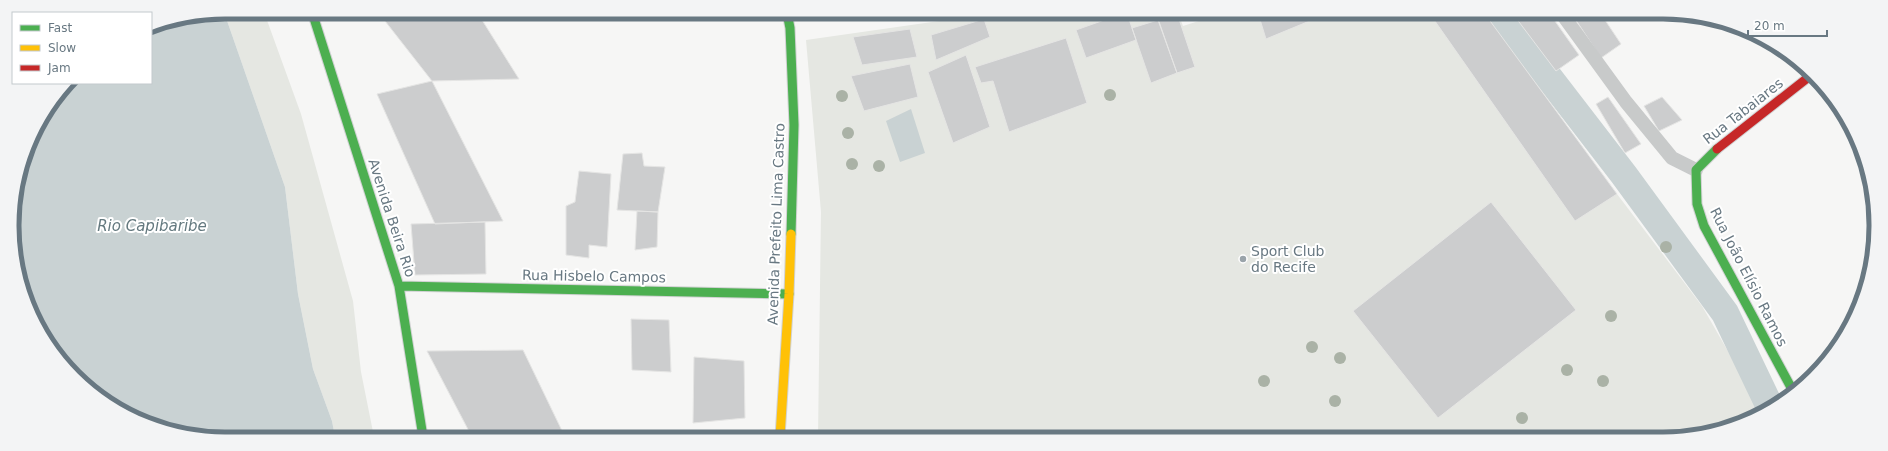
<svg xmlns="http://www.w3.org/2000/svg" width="1888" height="451" viewBox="0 0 1888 451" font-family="'DejaVu Sans',sans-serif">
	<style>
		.green { fill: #e5e7e2 }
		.water { fill: #c9d2d3 }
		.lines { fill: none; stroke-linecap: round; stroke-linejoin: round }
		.canal { stroke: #c9d2d3; stroke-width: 28 }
		.building { fill: #cccdce; stroke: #e5e5e4 }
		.fast-casing { stroke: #d1d2d3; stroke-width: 11 }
		.slow-casing { stroke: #d1d2d3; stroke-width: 11 }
		.jam-casing { stroke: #d1d2d3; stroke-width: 11 }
		.lane { stroke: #c8caca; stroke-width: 14 }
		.fast { stroke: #4caf50; stroke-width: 9 }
		.slow { stroke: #ffc107; stroke-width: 9 }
		.jam { stroke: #c62828; stroke-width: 9 }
		.tree { fill: #aab2a6 }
		.poi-dot { fill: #9aa4aa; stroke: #fff; stroke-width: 1.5 }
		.labels { text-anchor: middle; stroke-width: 4; stroke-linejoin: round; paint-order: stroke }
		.street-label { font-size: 14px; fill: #687882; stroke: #fff }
		.poi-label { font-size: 14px; fill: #687882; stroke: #fff; text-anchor: start }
		.water-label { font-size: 15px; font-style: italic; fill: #64797f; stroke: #fff }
		.rim { fill: none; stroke: #687882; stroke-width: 5 }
	</style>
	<rect width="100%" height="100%" fill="#f6f6f5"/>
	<path class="green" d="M224 12H264L301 114 353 301 361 372 374 437H335L332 421 313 369 298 294 285 187Z
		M967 13H1178L1183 26 1224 13 1485 14 1617 194 1702 306 1756 400 1761 414 1757 417 1690 437H818L821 212 806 40 939 21Z"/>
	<path class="water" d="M224 12 285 187 298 294 313 369 332 421 335 437H197L119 411 56 356 23 294 12 211 34 131 71 83H151V27Z
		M911 109 925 153 900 162 886 121Z"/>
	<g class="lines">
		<path class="canal" d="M1500 14 1624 175 1725 313 1770 407"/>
	</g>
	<path class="building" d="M378 12H477L519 79 432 81Z
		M1070 13H1094L1073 20Z
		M1124 13H1127L1136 40 1086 58 1076 30Z
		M1156 13H1177L1195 67 1177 73Z
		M1258 13H1329L1266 39Z
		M1430 14H1485L1617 194 1575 221Z
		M1513 14H1550L1579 55 1556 71Z
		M1572 14H1601L1621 44 1601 58Z
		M984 19 990 37 936 60 931 35Z
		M1158 20 1177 73 1151 83 1132 28Z
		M910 29 917 57 862 65 853 37Z
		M1066 38 1087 103 1009 132 993 81 981 83 975 67Z
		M966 55 990 127 953 143 928 72Z
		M910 64 918 97 864 111 851 76Z
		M432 81 503 221 435 224 377 94Z
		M1608 97 1641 144 1625 153 1596 104Z
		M1662 97 1682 120 1659 131 1644 106Z
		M642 153 644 166 665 167 658 212 617 210 623 154Z
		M579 171 611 174 607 247 589 245V258L566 255V206L575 202Z
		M1491 202 1576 310 1438 418 1353 311Z
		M637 211 658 212 657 247 635 250Z
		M485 222 486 274 415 275 411 224Z
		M631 319 669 320 671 372 632 370Z
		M523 350 565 437H472L427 351Z
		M694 357 744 361 745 418 693 423Z
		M652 435H725V437H652Z"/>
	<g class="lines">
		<defs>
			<path id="fast" d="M312 12 399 286 423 437
				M787 13 790 28 794 125 791 234
				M1717 149 1696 170 1697 204 1704 226 1793 391
				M399 286 789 294"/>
			<path id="slow" d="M780 437 789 294 791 234"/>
			<path id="jam" d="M1717 149 1810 76"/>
		</defs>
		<use href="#fast" class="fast-casing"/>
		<use href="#slow" class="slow-casing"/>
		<use href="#jam" class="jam-casing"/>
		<path class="lane" d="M1562 14 1626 102 1672 158 1696 170"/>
		<use href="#fast" class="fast"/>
		<use href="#slow" class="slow"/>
		<use href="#jam" class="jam"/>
	</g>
	<g class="tree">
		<circle cx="1110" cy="95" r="6"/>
		<circle cx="842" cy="96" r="6"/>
		<circle cx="848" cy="133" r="6"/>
		<circle cx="852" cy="164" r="6"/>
		<circle cx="879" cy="166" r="6"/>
		<circle cx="1666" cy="247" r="6"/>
		<circle cx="1611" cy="316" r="6"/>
		<circle cx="1312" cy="347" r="6"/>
		<circle cx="1340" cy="358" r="6"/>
		<circle cx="1567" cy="370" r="6"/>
		<circle cx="1264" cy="381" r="6"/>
		<circle cx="1603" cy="381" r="6"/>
		<circle cx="1335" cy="401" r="6"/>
		<circle cx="1522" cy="418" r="6"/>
	</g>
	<circle class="poi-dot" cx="1243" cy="259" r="4"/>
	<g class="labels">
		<g class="street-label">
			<text transform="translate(1743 111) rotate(-38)" y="5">Rua Tabaiares</text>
			<text transform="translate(392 218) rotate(72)" y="5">Avenida Beira Rio</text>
			<text transform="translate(776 224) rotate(-88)" y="5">Avenida Prefeito Lima Castro</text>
			<text transform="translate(594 276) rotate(1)" y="5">Rua Hisbelo Campos</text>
			<text transform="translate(1749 277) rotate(63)" y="5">Rua João Elísio Ramos</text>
		</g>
		<g class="poi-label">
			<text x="1251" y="256">Sport Club<tspan x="1251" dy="16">do Recife</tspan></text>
		</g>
		<g class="water-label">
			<text x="152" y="231">Rio Capibaribe</text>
		</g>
	</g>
	<path d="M0 0H1888V451H0ZM225 19H1663A206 206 0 0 1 1869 225V226A206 206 0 0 1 1663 432H225A206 206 0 0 1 19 226V225A206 206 0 0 1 225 19Z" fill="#f3f4f5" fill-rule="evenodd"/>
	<path class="rim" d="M225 19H1663A206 206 0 0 1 1869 225V226A206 206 0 0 1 1663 432H225A206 206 0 0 1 19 226V225A206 206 0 0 1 225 19Z"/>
	<rect x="12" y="12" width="140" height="72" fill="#ffffff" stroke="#c3c9cd"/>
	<rect x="20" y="25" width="20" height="6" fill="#4caf50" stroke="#c3c9cd"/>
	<text x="48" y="32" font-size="12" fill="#687882">Fast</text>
	<rect x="20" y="45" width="20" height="6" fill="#ffc107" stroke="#c3c9cd"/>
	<text x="48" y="52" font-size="12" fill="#687882">Slow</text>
	<rect x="20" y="65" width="20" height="6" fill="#c62828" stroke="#c3c9cd"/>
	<text x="48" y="72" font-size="12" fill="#687882">Jam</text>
	<path d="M1748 30v6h79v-6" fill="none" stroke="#687882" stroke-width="2"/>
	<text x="1754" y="30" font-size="12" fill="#687882" stroke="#ffffff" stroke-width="3" paint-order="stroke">20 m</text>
</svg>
